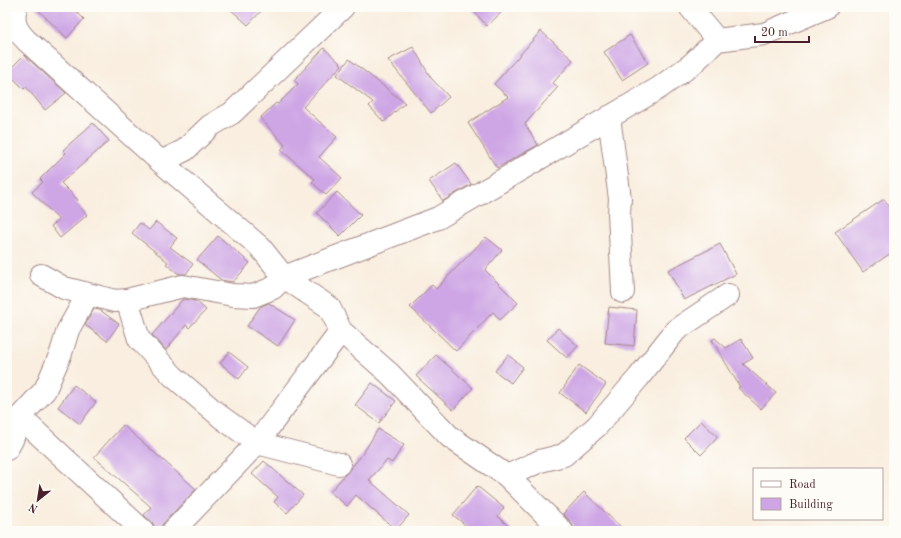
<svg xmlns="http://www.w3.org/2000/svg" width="901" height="538" viewBox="0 0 901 538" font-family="'Old Standard TT',serif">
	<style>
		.building { fill: #cea6e5 }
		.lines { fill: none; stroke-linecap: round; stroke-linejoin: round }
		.minor-casing { stroke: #a28685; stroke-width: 24 }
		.minor { stroke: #fff; stroke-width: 22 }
	</style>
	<rect width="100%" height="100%" fill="#fdfcf7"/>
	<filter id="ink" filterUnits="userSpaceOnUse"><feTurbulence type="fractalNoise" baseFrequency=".025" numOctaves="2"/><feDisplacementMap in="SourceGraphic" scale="8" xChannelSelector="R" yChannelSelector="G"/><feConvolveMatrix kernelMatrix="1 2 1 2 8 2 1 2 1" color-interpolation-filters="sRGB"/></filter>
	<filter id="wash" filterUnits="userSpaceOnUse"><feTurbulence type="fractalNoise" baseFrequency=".012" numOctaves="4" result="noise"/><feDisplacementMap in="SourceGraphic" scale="16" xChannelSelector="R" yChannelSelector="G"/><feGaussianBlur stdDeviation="0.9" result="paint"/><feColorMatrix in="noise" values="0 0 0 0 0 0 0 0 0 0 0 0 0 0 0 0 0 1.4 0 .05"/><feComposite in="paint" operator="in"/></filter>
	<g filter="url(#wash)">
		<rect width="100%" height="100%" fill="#f9eedf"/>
		<g id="blocks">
			<path class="building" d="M35 7H71L84 19 67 38Z
				M228 7H265L248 25Z
				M470 7H507L487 26Z
				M541 31 573 60 553 83 558 87 525 124 538 145 497 168 468 123 508 97 494 84Z
				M630 35 648 63 622 80 604 52Z
				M413 47 431 78 449 97 431 113 388 60Z
				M324 48 342 65 303 107 337 137 319 157 342 178 326 195 312 182 315 179 281 150 285 145 260 118 276 103 278 104 298 84 294 80Z
				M24 55 66 93 45 110 26 87 24 89 7 72Z
				M349 59 405 103 384 122 369 106 373 102 337 75Z
				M93 123 109 141 61 183 78 200 76 202 87 215 60 238 51 226 59 220 32 192 43 182 40 179 66 153 63 150Z
				M456 163 471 184 443 201 429 181Z
				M337 192 361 215 340 236 317 213Z
				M884 199 894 213V251L863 272 835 232Z
				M156 222 177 238 170 247 193 264 186 274H179L166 264 168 262 132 233 140 223 149 230Z
				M218 236 250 263 233 282 221 280 197 260Z
				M486 237 502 250 485 270 518 303 500 320 493 312 456 351 410 307 432 285 436 289Z
				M720 244 736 274 684 300 668 270Z
				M183 299 196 301 206 310 189 328 186 325 166 350 152 335Z
				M269 303 295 320 278 346 247 326 260 307Z
				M609 307 637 310 634 346 605 343Z
				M94 309 100 310 119 324 107 341 85 325Z
				M558 328 578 346 567 358 547 340Z
				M715 338 726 348 741 339 753 358 743 364 776 393 761 409 738 388 740 387 712 340Z
				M229 352 248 367 239 379 220 363Z
				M436 355 473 388 453 410 416 376Z
				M508 355 523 367 511 383 495 371Z
				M579 365 606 384 586 412 560 393Z
				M372 383 396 401 379 423 355 405Z
				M74 385 96 402 80 424 58 407Z
				M701 421 718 437 701 455 684 438Z
				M123 425 196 489 156 531 152 522 144 515 151 507 94 457Z
				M378 429 404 445 392 463 387 460 369 480 409 515 396 530 356 495 347 506 330 492 362 455Z
				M264 461 303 495 287 513 274 502 278 497 252 474Z
				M477 486 504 508 498 516 513 531H473L453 515Z
				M584 492 625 531H575L571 522 563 514Z"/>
		</g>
	</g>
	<g filter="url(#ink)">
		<use href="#blocks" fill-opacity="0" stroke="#a28685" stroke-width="1"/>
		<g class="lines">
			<defs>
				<path id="minor" d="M16 7C12 22 16 30 27 41L161 162 260 247 284 277 329 307 341 331 390 374 450 437 507 476 562 531
					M690 7 717 40
					M609 117 620 199 619 213 623 292
					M161 162 185 150 210 126 232 113 343 7
					M41 275 64 288 115 301 127 300 183 286 233 295 253 296 273 288 284 277 438 218 659 88 691 65 717 40 764 34 827 7
					M127 300 139 339 173 376 221 417 257 443 339 464
					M20 417 143 531
					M7 449 12 440 20 417 45 390 61 353 68 330 88 294
					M507 476 540 461 564 455 597 426 639 377 676 330 728 295
					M173 531 257 443 341 331"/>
			</defs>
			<use href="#minor" class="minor-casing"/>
			<use href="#minor" class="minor"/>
		</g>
	</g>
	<rect width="901" height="538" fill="none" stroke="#fdfcf7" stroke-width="24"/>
	<rect x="753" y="468" width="130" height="52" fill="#fdfcf7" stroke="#b5a4a5"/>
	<rect x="761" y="481" width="20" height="6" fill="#ffffff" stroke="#b5a4a5"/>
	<text x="789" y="488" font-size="12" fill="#4a1f2b">Road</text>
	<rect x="761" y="498" width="20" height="12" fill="#cea6e5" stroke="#b5a4a5"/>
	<text x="789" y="508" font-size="12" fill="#4a1f2b">Building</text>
	<g transform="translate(38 500) rotate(210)" stroke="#fdfcf7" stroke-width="3" paint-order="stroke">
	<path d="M0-3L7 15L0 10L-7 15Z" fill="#4a1f2b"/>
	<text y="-6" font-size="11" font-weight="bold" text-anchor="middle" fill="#4a1f2b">N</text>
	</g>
	<path d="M755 36v6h54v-6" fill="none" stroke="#4a1f2b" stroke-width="2"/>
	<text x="761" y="36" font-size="12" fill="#4a1f2b" stroke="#fdfcf7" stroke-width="3" paint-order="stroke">20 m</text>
</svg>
